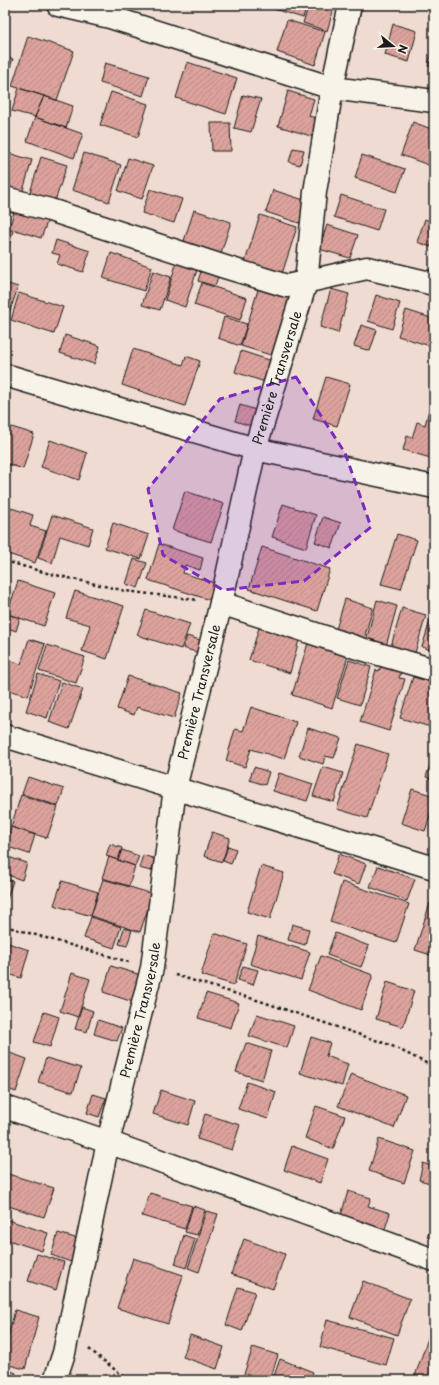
<svg xmlns="http://www.w3.org/2000/svg" width="439" height="1385" viewBox="0 0 439 1385" font-family="'Playpen Sans',sans-serif">
	<style>
		.building { fill: url(#building-hatch); stroke: #1c1c1c }
		.lines { fill: none; stroke-linecap: round; stroke-linejoin: round }
		.minor-casing { stroke: #1c1c1c; stroke-width: 25 }
		.path { stroke: #1c1c1c; stroke-width: 2.5; stroke-dasharray: 3 3; stroke-linecap: butt }
		.minor { stroke: #f7f3e8; stroke-width: 22 }
		.marked { fill: #7b2cbf; fill-opacity: 0.2; stroke: #7b2cbf; stroke-width: 3; stroke-dasharray: 8 5; stroke-linejoin: round }
		.labels { text-anchor: middle; stroke-width: 3; stroke-linejoin: round; paint-order: stroke }
		.street-label { font-size: 13px; fill: #1c1c1c; stroke: #f7f3e8 }
	</style>
	<defs>
		<pattern id="building-hatch" width="6" height="6" patternUnits="userSpaceOnUse"><rect width="6" height="6" fill="#dca29b"/><path d="M-1 1l2-2M0 6l6-6M5 7l2-2" fill="none" stroke="#bc8b85"/></pattern>
	</defs>
	<rect width="100%" height="100%" fill="#efdbd1"/>
	<filter id="ink" filterUnits="userSpaceOnUse"><feTurbulence type="fractalNoise" baseFrequency=".025" numOctaves="2"/><feDisplacementMap in="SourceGraphic" scale="8" xChannelSelector="R" yChannelSelector="G"/><feConvolveMatrix kernelMatrix="1 2 1 2 8 2 1 2 1" color-interpolation-filters="sRGB"/></filter>
	<g filter="url(#ink)">
		<path class="building" d="M261 5H307L303 18Z
			M309 5H335L327 31 303 23Z
			M287 20 325 32 315 65 277 52Z
			M393 24 417 31 409 62 385 55Z
			M28 36 74 51 57 100 12 86Z
			M434 43V68L428 66Z
			M5 57 13 59 8 73 5 72Z
			M187 62 237 78 226 114 176 98Z
			M105 63 149 76 143 96 100 83Z
			M19 88 44 96 35 117 12 111Z
			M288 91 314 99 309 116 319 119 314 137 278 126Z
			M111 92 148 104 138 137 100 125Z
			M243 95 261 99 251 132 234 128Z
			M44 96 73 106 66 128 35 117Z
			M35 117 83 134 74 158 27 141Z
			M413 122 434 130V167L401 155Z
			M211 123H230L231 151H212Z
			M293 148 304 150 300 165 289 162Z
			M5 152 32 160 22 194 5 189Z
			M84 153 121 165 109 202 72 190Z
			M362 155 405 169 397 192 355 178Z
			M41 157 67 165 53 207 28 199Z
			M128 158 153 166 142 199 118 191Z
			M150 189 182 199 174 223 142 213Z
			M273 190 310 202 302 224 266 212Z
			M341 195 384 209 377 231 334 217Z
			M16 206 49 217 41 238 9 228Z
			M194 210 231 222 220 256 183 244Z
			M260 215 297 227 281 277 244 265Z
			M425 219 434 223V237L431 247 417 242Z
			M327 225 358 235 350 258 319 249Z
			M5 228 13 231 8 249 5 248Z
			M56 240 90 251 83 272 57 264 60 255 52 253Z
			M111 253 152 267 144 291 103 278Z
			M177 261 198 267 185 307 165 300Z
			M203 265 220 270 215 286 198 281Z
			M153 271 171 277 160 310 142 305Z
			M5 283 18 287 5 326Z
			M202 283 247 298 240 320 194 305Z
			M260 283 293 294 274 356 241 346Z
			M331 289 349 294 338 333 320 327Z
			M19 293 63 307 54 334 11 320Z
			M376 295 400 303 392 329 368 321Z
			M406 310 434 319V333L430 346 398 336Z
			M224 317 247 324 240 346 218 338Z
			M361 325 377 330 370 351 354 346Z
			M65 335 100 346 94 364 60 353Z
			M133 349 183 365 186 356 200 361 185 406 122 385Z
			M241 351 272 361 265 382 235 372Z
			M326 377 350 384 337 426 313 419Z
			M240 405 256 410 251 426 235 421Z
			M429 410 434 412V459L403 450 407 436 412 438 417 422 425 425Z
			M5 425 34 434 23 469 5 463Z
			M50 440 87 453 79 480 41 467Z
			M185 491 224 504 211 542 172 530Z
			M283 504 316 515 306 548 272 537Z
			M5 506 33 515 30 526 46 531 35 563 5 553Z
			M52 515 93 528 88 545 60 536 52 563 38 558Z
			M323 517 341 523 332 548 315 542Z
			M113 523 149 535 141 559 105 548Z
			M397 534 417 540 401 589 381 584Z
			M159 544 203 558 200 570 185 565 183 573 215 583 210 600 148 580Z
			M262 547 330 569 317 611 249 589Z
			M134 559 147 563 138 588 126 584Z
			M18 581 55 593 44 626 7 614Z
			M75 591 124 606 107 659 82 651 90 625 66 618Z
			M345 599 373 608 363 642 335 633Z
			M377 600 397 606 386 646 366 641Z
			M402 608 426 615 415 653 391 646Z
			M434 608V651L422 647Z
			M146 610 190 624 181 649 137 635Z
			M7 614 20 618 16 631 5 627V621Z
			M259 628 299 640 290 673 249 660Z
			M187 636 203 641 199 653 183 648Z
			M29 639 45 644 28 696 5 689V659L21 664Z
			M309 640 349 653 332 708 292 695Z
			M47 645 85 657 76 683 39 671Z
			M349 660 371 667 360 705 337 698Z
			M382 664 402 670 399 678 405 679 389 731 360 722 376 670 379 671Z
			M38 674 59 681 47 718 26 711Z
			M128 676 182 693 174 718 137 707 134 715 117 709Z
			M413 677 434 683V728L400 718Z
			M62 682 83 689 69 729 49 722Z
			M251 707 296 722 284 759 251 749 245 767 226 761 235 729 243 731Z
			M308 728 341 738 334 758 325 756 323 764 299 756Z
			M358 744 388 754 367 818 337 809Z
			M431 762 434 763V780L426 777Z
			M254 767 269 772 265 785 249 780Z
			M323 767 343 773 334 802 313 796Z
			M279 773 313 784 307 801 273 791Z
			M28 777 64 789 58 806 22 794Z
			M412 789 434 796V804L425 831 401 823Z
			M21 795 58 807 47 838 11 827Z
			M11 827 35 835 29 854 5 846Z
			M212 832 230 838 222 862 204 856Z
			M110 844 122 848 118 860 106 856Z
			M228 846 236 849 231 864 223 861Z
			M122 850 139 856 135 866 118 860Z
			M339 854 366 864 359 884 332 874Z
			M143 855 155 859 151 871 139 868Z
			M5 856 27 863 22 880 5 874Z
			M109 857 135 866 129 886 102 878Z
			M261 866 284 873 270 919 247 912Z
			M378 866 415 879 407 901 370 887Z
			M5 879 13 881 5 905Z
			M103 879 153 894 140 932 91 916Z
			M62 881 98 892 91 916 54 905Z
			M342 882 409 904 396 943 330 922Z
			M430 903 434 904V956L415 950Z
			M91 917 121 927 114 948 84 938Z
			M292 924 309 929 305 945 288 940Z
			M124 928 132 930 127 946 119 944Z
			M214 933 247 944 234 985 201 975Z
			M335 933 369 946 361 967 327 955Z
			M258 936 310 952 301 980 250 964Z
			M5 942 29 950 21 978 5 973Z
			M321 956 373 975 361 1010 308 990Z
			M111 966 144 976 136 1003 103 992Z
			M243 966 258 970 253 985 238 980Z
			M72 973 90 979 78 1017 60 1011Z
			M387 982 414 991 403 1027 376 1019Z
			M206 993 239 1003 231 1028 198 1018Z
			M82 1007 93 1011 87 1032 75 1029Z
			M44 1012 59 1017 50 1047 34 1042Z
			M257 1014 294 1026 287 1048 249 1036Z
			M98 1020 122 1028 117 1041 94 1034Z
			M311 1037 330 1043 326 1056 348 1064 342 1086 300 1073Z
			M246 1043 271 1051 262 1080 236 1072Z
			M10 1053 27 1059 16 1092 5 1088V1068Z
			M46 1058 81 1068 73 1092 38 1082Z
			M351 1074 406 1095 394 1128 338 1106Z
			M247 1082 276 1092 268 1119 238 1109Z
			M161 1090 195 1101 188 1125 153 1114Z
			M93 1094 106 1098 99 1117 87 1113Z
			M316 1106 345 1116 333 1149 305 1138Z
			M205 1114 240 1125 232 1150 197 1139Z
			M379 1139 415 1151 404 1183 369 1171Z
			M292 1146 328 1159 320 1183 284 1170Z
			M423 1163 434 1167V1184L419 1180Z
			M8 1174 54 1188 44 1217 5 1205V1182Z
			M348 1191 371 1198 368 1206 390 1213 384 1232 340 1219Z
			M150 1193 192 1206 185 1229 142 1216Z
			M193 1206 205 1210 197 1235 185 1232Z
			M206 1211 218 1214 199 1272 188 1268Z
			M5 1219 48 1233 42 1251 5 1239Z
			M434 1222V1239L433 1240 427 1237Z
			M58 1233 82 1240 74 1263 51 1255Z
			M184 1235 195 1239 186 1268 175 1264Z
			M244 1239 285 1254 273 1289 231 1274Z
			M37 1254 64 1262 56 1290 28 1281Z
			M133 1258 183 1275 168 1324 117 1308Z
			M363 1281 410 1299 397 1335 350 1317Z
			M238 1287 255 1292 242 1331 226 1325Z
			M15 1310 39 1317 25 1369 5 1364V1348Z
			M327 1320 394 1338 386 1365 320 1347Z
			M434 1321V1380H417L414 1379Z
			M190 1335 224 1347 217 1369 183 1357Z
			M253 1347 278 1355 270 1380H242Z
			M280 1359 313 1372 310 1380H279L280 1378 274 1376Z
			M5 1369 16 1373 14 1380H5Z
			M317 1377 327 1380H316Z"/>
		<g class="lines">
			<defs>
				<g id="minor">
					<path d="M58 5 110 17 332 88 434 101"/>
					<path d="M5 198 50 210 225 267 287 286 367 268 434 284"/>
					<path d="M5 375 255 449 434 487"/>
					<path d="M221 603 358 648 434 670"/>
					<path d="M5 736 434 868"/>
					<path d="M5 1107 108 1142 434 1260"/>
					<path id="s1" d="M55 1380 64 1353 108 1142 152 968 175 788 221 603 255 449 306 282 315 192 332 88 350 5"/>
				</g>
			</defs>
			<use href="#minor" class="minor-casing"/>
			<path class="path" d="M5 561 47 573 126 591 198 600
				M5 926 129 962
				M175 975 263 1002 390 1045 434 1067
				M89 1349 128 1380"/>
			<use href="#minor" class="minor"/>
		</g>
	</g>
	<path class="marked" d="M296 377 345 453 371 527 304 581 223 590 163 555 148 489 220 399Z"/>
	<g class="labels">
		<g class="street-label">
			<text dy="5" stroke="none"><textPath href="#s1" startOffset="1028">Première Transversale</textPath></text>
			<text dy="5" stroke="none"><textPath href="#s1" startOffset="704">Première Transversale</textPath></text>
			<text dy="5" stroke="none"><textPath href="#s1" startOffset="380">Première Transversale</textPath></text>
		</g>
	</g>
	<rect width="439" height="1385" fill="none" stroke="#f7f3e8" stroke-width="20"/>
	<rect x="10" y="10" width="419" height="1365" fill="none" stroke="#1c1c1c" stroke-width="1.5" filter="url(#ink)"/>
	<g transform="translate(393 46) rotate(108)" stroke="#f7f3e8" stroke-width="3" paint-order="stroke">
	<path d="M0-3L7 15L0 10L-7 15Z" fill="#1c1c1c"/>
	<text y="-6" font-size="11" font-weight="bold" text-anchor="middle" fill="#1c1c1c">N</text>
	</g>
</svg>
